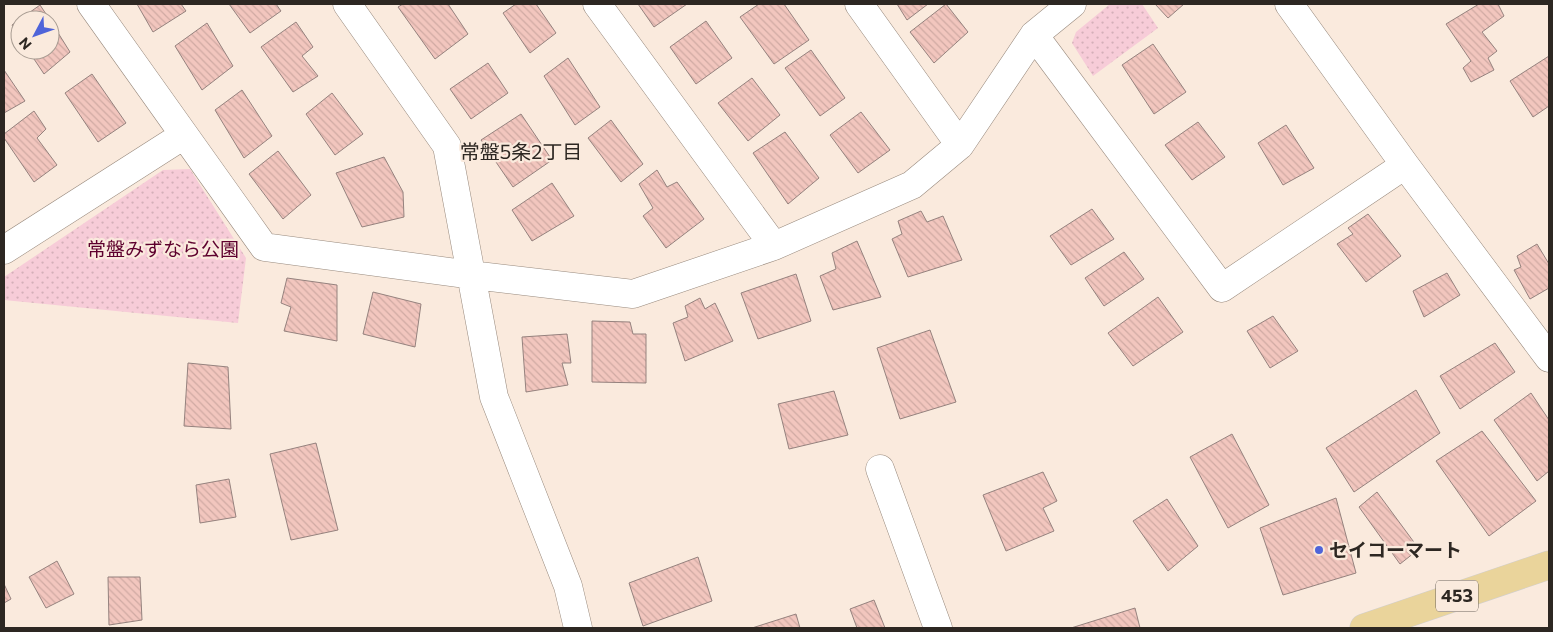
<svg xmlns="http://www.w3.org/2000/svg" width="1553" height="632" viewBox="0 0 1553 632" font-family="Commissioner,'Noto Sans JP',sans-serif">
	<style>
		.park { fill: url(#park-dots) }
		.building { fill: url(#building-back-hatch); stroke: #95827e }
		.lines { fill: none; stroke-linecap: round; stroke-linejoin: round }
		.minor-casing { stroke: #988a7e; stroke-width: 29 }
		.trunk-casing { stroke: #d1cfce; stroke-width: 29 }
		.minor { stroke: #fff; stroke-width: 28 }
		.trunk { stroke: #ead49b; stroke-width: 28 }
		.poi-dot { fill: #4f64d9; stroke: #faeadd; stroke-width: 2 }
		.labels { text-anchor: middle; stroke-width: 4.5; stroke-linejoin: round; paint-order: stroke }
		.shield { fill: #faeadd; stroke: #6a625a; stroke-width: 1 }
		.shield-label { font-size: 18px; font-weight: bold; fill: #2d2722 }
		.park-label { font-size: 19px; fill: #5e002e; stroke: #faeadd }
		.poi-label { font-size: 19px; font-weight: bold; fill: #2d2722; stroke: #faeadd; text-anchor: start }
		.neighbourhood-label { font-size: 20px; fill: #2d2722; stroke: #faeadd }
	</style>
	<defs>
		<pattern id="park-dots" width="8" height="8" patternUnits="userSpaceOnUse" patternTransform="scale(1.25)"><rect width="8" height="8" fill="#f7ccd8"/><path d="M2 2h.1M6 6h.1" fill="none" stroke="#d4afb9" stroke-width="1.8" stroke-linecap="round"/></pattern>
		<pattern id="building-back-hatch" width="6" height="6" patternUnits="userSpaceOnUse" patternTransform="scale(1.25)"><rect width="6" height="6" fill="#f2c6be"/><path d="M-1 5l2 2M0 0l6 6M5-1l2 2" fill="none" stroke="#d0aaa3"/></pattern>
	</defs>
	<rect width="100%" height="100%" fill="#faeadd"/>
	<path class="park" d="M1110 4H1142L1158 28 1093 76 1072 43 1076 32Z
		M190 169 246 258 238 323 4 300V277L163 170Z"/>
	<path class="building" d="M137 4H181L186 11 153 32Z
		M229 4H276L281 11 250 33Z
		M403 4H448L468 34 435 59 398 7Z
		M516 4H536L556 33 530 53 503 13Z
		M638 4H687L654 27Z
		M759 4H784L809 40 774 64 740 17Z
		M897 4H928L907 20Z
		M946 4 968 32 934 63 910 32Z
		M1155 4H1184L1168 18Z
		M1479 4H1498L1504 16 1482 32 1497 51 1488 58 1494 70 1471 82 1463 68 1471 61 1446 24Z
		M40 5 50 20H20V38L12 25Z
		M50 20 70 52 44 74 28 50H50Z
		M706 21 732 58 696 84 670 47Z
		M296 22 313 47 302 56 318 76 293 92 261 47Z
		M207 23 233 66 202 90 175 46Z
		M1153 44 1186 92 1154 114 1122 65Z
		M811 50 845 98 820 116 785 68Z
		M1549 56V106L1533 117 1510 81Z
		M568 58 600 107 575 125 544 76Z
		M488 63 508 93 471 119 450 89Z
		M4 70 25 101 4 113Z
		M92 74 126 123 98 142 65 93Z
		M752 78 780 115 748 141 718 103Z
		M242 90 272 136 244 158 215 110Z
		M332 93 363 134 335 155 306 114Z
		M34 111 46 129 37 138 57 165 34 182 4 138V134Z
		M861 112 890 150 858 173 830 135Z
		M521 114 552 160 513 187 481 140Z
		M611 120 643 164 621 182 588 138Z
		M1198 122 1225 157 1192 180 1165 145Z
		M1286 125 1314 168 1283 185 1258 143Z
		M785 132 819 178 788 204 753 153Z
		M278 151 311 195 283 219 249 174Z
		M384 157 403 192 404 217 362 227 336 173Z
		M657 170 667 187 677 182 704 219 666 248 643 216 653 208 639 184Z
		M552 183 574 216 532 241 512 210Z
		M1092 209 1114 239 1071 265 1050 236Z
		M921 211 927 222 943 216 962 260 908 277 892 239 902 234 898 221Z
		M1368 214 1401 256 1366 282 1337 244 1353 234 1348 228Z
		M857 241 881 297 833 310 820 276 836 269 832 253Z
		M1537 244 1549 264V288L1530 299 1514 270 1521 267 1517 256Z
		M1124 252 1144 279 1104 306 1085 278Z
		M1447 273 1460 295 1424 317 1413 291Z
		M796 274 811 321 758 339 741 293Z
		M287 278 337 285V341L284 331 291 307 281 303Z
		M373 292 421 304 415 347 363 334Z
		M1158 297 1183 332 1133 366 1108 333Z
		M700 298 705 309 715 303 733 341 685 361 673 323 688 317 685 306Z
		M1273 316 1298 351 1270 368 1247 331Z
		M592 321 630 322 633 334H646V383L592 382Z
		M930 330 956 402 900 419 877 348Z
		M567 334 571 363H562L568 385 526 392 522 337Z
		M1495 343 1515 372 1460 409 1440 376Z
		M188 363 228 367 231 429 184 426Z
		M1416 390 1440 433 1354 492 1326 448Z
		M834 391 848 435 789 449 778 404Z
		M1531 393 1549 420V471L1537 481 1494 420Z
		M1482 431 1536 501 1489 536 1436 461Z
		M1232 434 1269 505 1228 528 1190 457Z
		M316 443 338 530 291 540 270 454Z
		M1043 472 1057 501 1043 508 1054 531 1006 551 983 495Z
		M229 479 236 517 200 523 196 485Z
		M1377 492 1419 549 1400 564 1359 507Z
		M1336 498 1356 573 1283 595 1260 528Z
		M1167 499 1198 546 1168 571 1133 521Z
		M698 557 712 601 643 626 629 583Z
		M57 561 74 594 46 608 29 577Z
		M108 577H140L142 620 109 625Z
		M4 584 11 599 4 603Z
		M874 600 885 628H857L850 609Z
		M1135 608 1140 628H1071Z
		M796 614 800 628H752Z"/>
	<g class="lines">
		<defs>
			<path id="minor" d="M91 4 264 247 472 275 633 294 774 246 912 185 960 145 1034 35 1072 4
				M347 4 447 146 494 397 568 586 578 628
				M597 4 774 246
				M859 4 960 145
				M1289 4 1405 165 1549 358
				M1034 35 1222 288 1405 165
				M4 250 184 135
				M880 469 938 628"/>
			<path id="trunk" d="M1364 628 1549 565"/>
		</defs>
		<use href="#minor" class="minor-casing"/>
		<use href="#trunk" class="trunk-casing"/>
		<use href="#minor" class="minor"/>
		<use href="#trunk" class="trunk"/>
	</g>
	<circle class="poi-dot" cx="1319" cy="550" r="5"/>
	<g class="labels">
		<rect class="shield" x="1436" y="580.5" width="42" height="31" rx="4"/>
		<g class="shield-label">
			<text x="1457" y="602">453</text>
		</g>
		<g class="park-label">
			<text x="163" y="256">常盤みずなら公園</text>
		</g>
		<g class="poi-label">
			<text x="1329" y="557">セイコーマート</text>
		</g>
		<g class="neighbourhood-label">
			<text x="521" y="159">常盤5条2丁目</text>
		</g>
	</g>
	<rect width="1553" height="632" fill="none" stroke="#2d2722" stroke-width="10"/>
	<g transform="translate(35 35) rotate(229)"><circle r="24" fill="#faeadd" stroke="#a89c92"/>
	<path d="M0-4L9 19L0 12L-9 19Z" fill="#4f64d9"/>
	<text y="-8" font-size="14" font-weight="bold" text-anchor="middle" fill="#2d2722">N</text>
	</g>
</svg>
